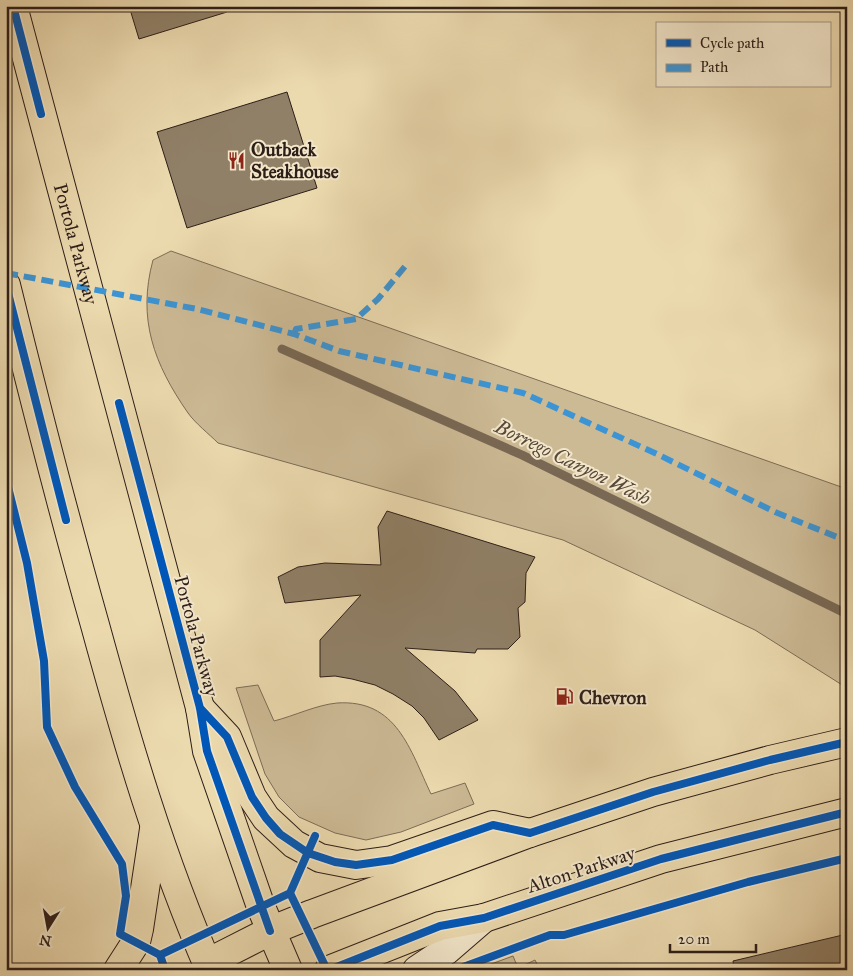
<svg xmlns="http://www.w3.org/2000/svg" width="853" height="976" viewBox="0 0 853 976" font-family="'IM FELL Great Primer',serif">
	<style>
		.green { fill: #ccba95; stroke: #7c6c56 }
		.lines { fill: none; stroke-linecap: round; stroke-linejoin: round }
		.stream { stroke: #796854; stroke-width: 9 }
		.building { fill: #908067; stroke: #2d1e18 }
		.secondary-casing { stroke: #2d1e18; stroke-width: 30 }
		.primary-casing { stroke: #2d1e18; stroke-width: 30 }
		.secondary { stroke: #f3e7cb; stroke-width: 28 }
		.primary { stroke: #ecdaaf; stroke-width: 28 }
		.quiet { stroke: #3c94d4; stroke-width: 6; stroke-dasharray: 12 6; stroke-linecap: butt }
		.cycleway-casing { stroke: #f3e7cb; stroke-width: 11 }
		.cycleway { stroke: #0057b8; stroke-width: 8 }
		.labels { text-anchor: middle; stroke-width: 4; stroke-linejoin: round; paint-order: stroke }
		.poi-label { font-size: 19px; font-weight: bold; fill: #2d1e18; stroke: #f3e7cb; text-anchor: start }
		.street-label { font-size: 19px; fill: #2d1e18; stroke: #f3e7cb }
		.water-label { font-size: 20px; font-style: italic; fill: #59493b; stroke: #f3e7cb }
	</style>
	<rect width="100%" height="100%" fill="#ecdaaf"/>
	<filter id="stains"><feTurbulence type="fractalNoise" baseFrequency=".004" numOctaves="4"/><feColorMatrix values="0 0 0 0 .2 0 0 0 0 .09 0 0 0 0 .02 0 0 0 .5 -.17"/></filter>
	<radialGradient id="worn" r=".72"><stop offset=".6" stop-color="#630" stop-opacity="0"/><stop offset="1" stop-color="#630" stop-opacity=".3"/></radialGradient>
	<path class="green" d="M171 251 847 489V688L755 630 563 540 218 443C208 433 196 424 188 413 154 364 137 319 153 260Z
		M6 496 13 524 6 523Z
		M258 685 274 721C294 716 316 705 337 703 397 699 410 750 431 794L465 783 474 804 401 832 366 840 335 833 299 817 279 797 265 774 236 688Z
		M513 956 518 968 535 960 540 970H475Z"/>
	<g class="lines">
		<path class="stream" d="M282 349 522 455 847 614"/>
	</g>
	<path class="building" d="M129 6H226L227 12 139 39Z
		M287 92 317 188 187 228 157 132Z
		M387 511 535 557 526 573 525 602 518 608 520 637 508 649H477L475 653 405 648 455 691 478 720 439 740 424 718 412 706 393 694 375 685 352 679 335 676 320 677V640L361 595 285 603 278 577 298 567 325 563 381 565 378 527Z
		M847 934V970H734L733 961Z"/>
	<g class="lines">
		<defs>
			<path id="secondary" d="M417 970 447 950 484 918"/>
			<g id="primary">
				<path id="s1" d="M13 6 200 708 207 751 261 907 288 970"/>
				<path d="M6 285C34 399 63 512 95 625 127 742 161 858 210 970"/>
				<path d="M200 708 227 737 252 797 266 818 294 844 320 858 356 865 392 860 493 825 530 833"/>
				<path d="M207 963 270 931 312 914 530 833 653 792 770 760 847 742"/>
				<path d="M118 970 136 942 139 929 154 829"/>
				<path d="M329 970 440 926 484 918 661 859 847 812"/>
			</g>
		</defs>
		<use href="#secondary" class="secondary-casing"/>
		<use href="#primary" class="primary-casing"/>
		<use href="#secondary" class="secondary"/>
		<use href="#primary" class="primary"/>
		<path class="quiet" d="M6 273 197 309 294 334 339 351 523 393 659 455 775 512 847 541
			M294 334 296 329 356 319 378 299 407 264"/>
		<defs>
			<path id="cycleway" d="M13 6 41 114
				M6 285 66 520
				M119 403 200 708 207 751 270 931
				M6 479 27 563 44 661 47 727 75 787 122 864 126 896 120 934 160 955 165 970
				M200 708 227 737 252 797 266 818 280 834 308 853 335 862 356 865 392 860 493 825 530 833 653 792 770 760 847 742
				M290 893 327 970
				M160 955 290 893 315 836
				M329 970 440 926 484 918 661 859 847 812
				M455 970 550 935H564L748 882 847 858"/>
		</defs>
		<use href="#cycleway" class="cycleway-casing"/>
		<use href="#cycleway" class="cycleway"/>
	</g>
	<defs>
		<symbol id="restaurant-bare" viewBox="-9 -9 18 18"><path d="M-5-6h1v4h1v-4h1v4h1v-4h1v5L-1.5 .5V6h-2V.5L-5-1ZM5-6V6H3V1.5H1.5Q1.5-4 5-6Z" fill="#8f2418" stroke="#f3e7cb" stroke-width="2.5" paint-order="stroke"/></symbol>
		<symbol id="fuel-bare" viewBox="-9 -9 18 18"><path d="M-5.5-6h7V0h2V4h1.3V-2.5L3-4.5l.8-.8L6-3V5H2.5V1h-1V6h-7ZM-4.2-4.7v3.2H.2V-4.7Z" fill="#8f2418" stroke="#f3e7cb" stroke-width="2.5" paint-order="stroke"/></symbol>
	</defs>
	<g fill-rule="evenodd">
		<use href="#restaurant-bare" x="224" y="148" width="25" height="25"/>
		<use href="#fuel-bare" x="552" y="684" width="25" height="25"/>
	</g>
	<g class="labels">
		<g class="poi-label">
			<text x="251" y="156">Outback<tspan x="251" dy="22">Steakhouse</tspan></text>
			<text x="579" y="704">Chevron</text>
		</g>
		<g class="street-label">
			<text dy="7" stroke="none"><textPath href="#s1" startOffset="246">Portola Parkway</textPath></text>
			<text transform="translate(197 636) rotate(75)" y="7">Portola Parkway</text>
			<text transform="translate(581 869) rotate(-18)" y="7">Alton Parkway</text>
		</g>
		<g class="water-label">
			<text transform="translate(573 462) rotate(26)" y="7">Borrego Canyon Wash</text>
		</g>
	</g>
	<rect width="853" height="976" fill="none" stroke="#ecdaaf" stroke-width="25"/>
	<rect x="8" y="8" width="838" height="961" fill="none" stroke="#2d1e18" stroke-width="2.5"/>
	<rect x="12" y="12" width="828" height="951" fill="none" stroke="#2d1e18"/>
	<rect x="656" y="22" width="175" height="65" fill="#f3e7cb" stroke="#a49783"/>
	<rect x="666" y="39" width="25" height="8" fill="#0057b8" stroke="#a49783"/>
	<text x="700" y="48" font-size="15" fill="#2d1e18">Cycle path</text>
	<rect x="666" y="64" width="25" height="8" fill="#3c94d4" stroke="#a49783"/>
	<text x="700" y="72" font-size="15" fill="#2d1e18">Path</text>
	<g transform="translate(48 928) rotate(191)" stroke="#f3e7cb" stroke-width="4" paint-order="stroke">
	<path d="M0-4L9 19L0 12L-9 19Z" fill="#2d1e18"/>
	<text y="-8" font-size="14" font-weight="bold" text-anchor="middle" fill="#2d1e18">N</text>
	</g>
	<path d="M670 944v8h86v-8" fill="none" stroke="#2d1e18" stroke-width="2.5"/>
	<text x="678" y="944" font-size="15" fill="#2d1e18" stroke="#f3e7cb" stroke-width="4" paint-order="stroke">20 m</text>
	<rect width="100%" height="100%" filter="url(#stains)"/>
	<rect width="100%" height="100%" fill="url(#worn)"/>
</svg>
